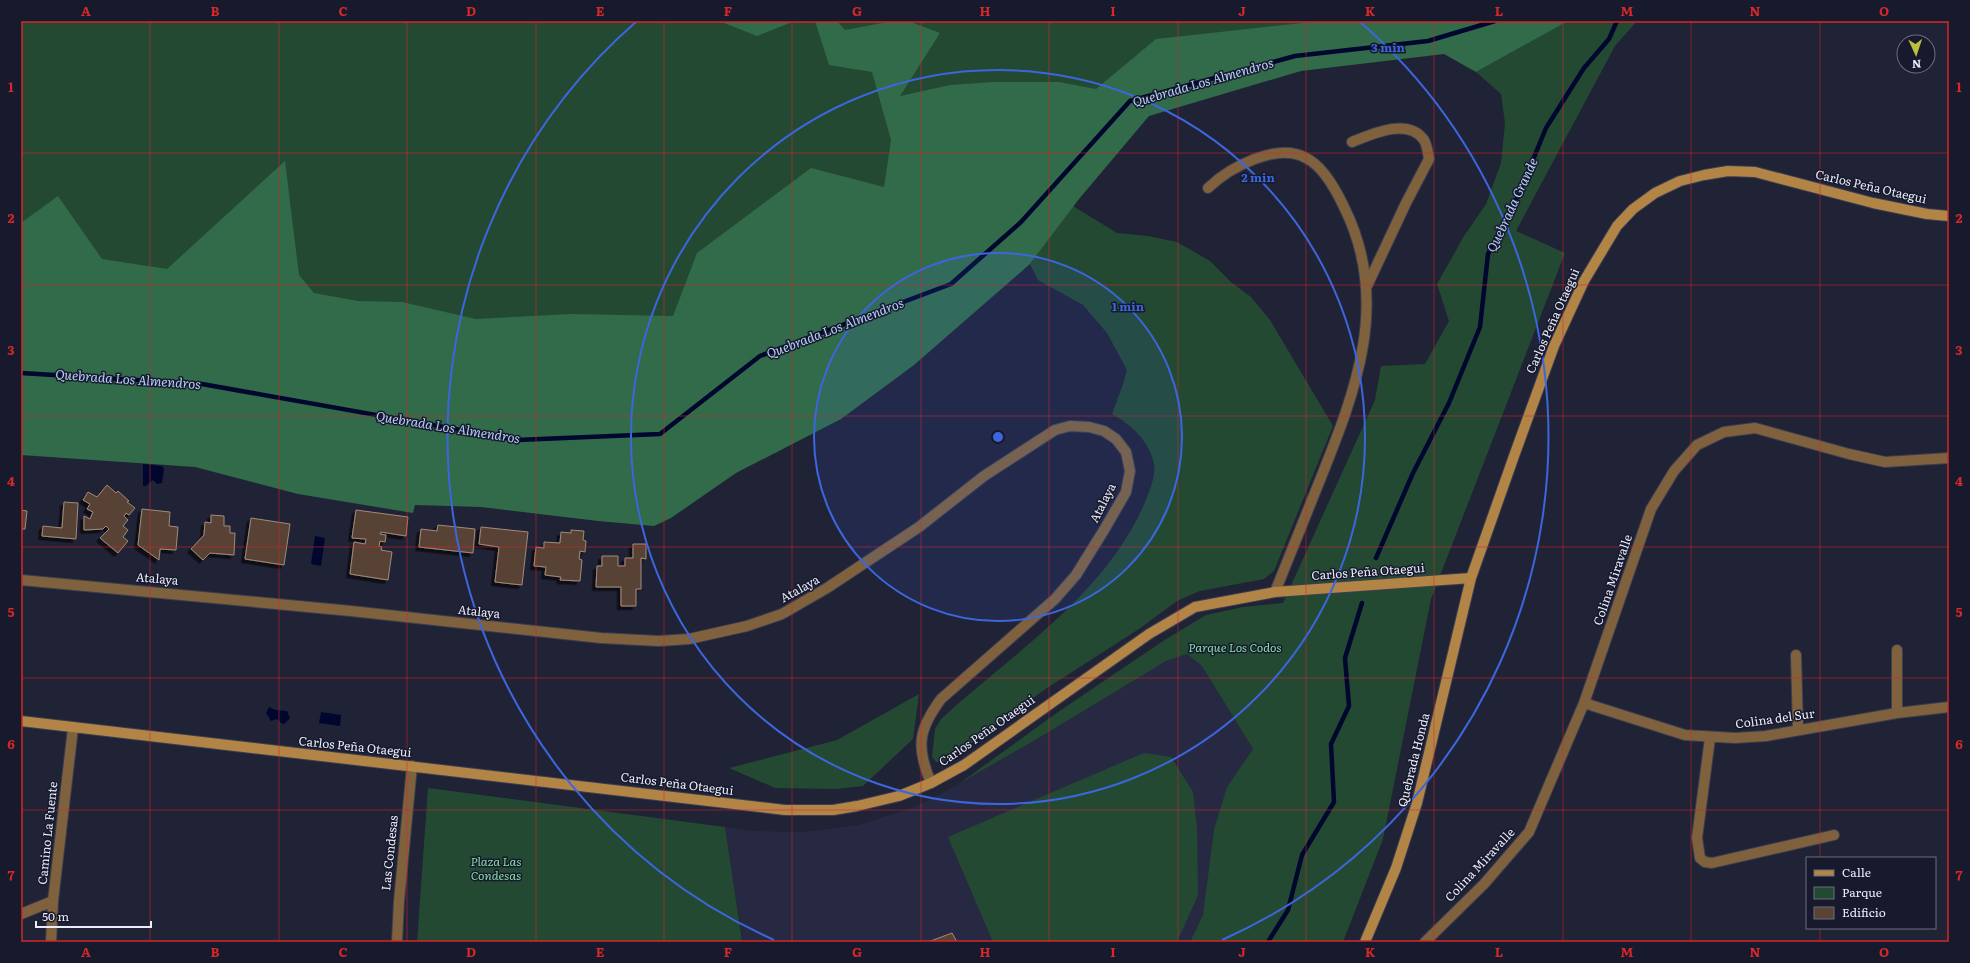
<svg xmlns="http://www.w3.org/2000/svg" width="1970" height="963" viewBox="0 0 1970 963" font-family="Literata,serif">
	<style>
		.built { fill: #272943 }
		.green { fill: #234933 }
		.forest { fill: #316b49 }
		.water { fill: #00072f }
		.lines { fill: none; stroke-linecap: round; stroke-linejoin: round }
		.stream { stroke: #00072f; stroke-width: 4.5 }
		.building { fill: #584335; stroke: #a28a7a; filter: url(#shadow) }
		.street-casing { stroke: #3c3e51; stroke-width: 12 }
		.secondary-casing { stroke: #3c3e51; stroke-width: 12 }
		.street { stroke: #7f623d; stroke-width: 10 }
		.secondary { stroke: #b28547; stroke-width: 10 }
		.grid { fill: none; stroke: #d62828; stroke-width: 1; stroke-opacity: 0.55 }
		.ring { fill: none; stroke: #3c66dd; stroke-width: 2 }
		.labels { text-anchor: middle; stroke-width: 3; stroke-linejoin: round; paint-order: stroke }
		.street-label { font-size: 12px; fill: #eaecfa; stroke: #17192c }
		.park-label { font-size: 12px; font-style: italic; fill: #85dba6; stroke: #17192c }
		.water-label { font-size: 13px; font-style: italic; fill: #b5cefa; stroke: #17192c }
		.centre { fill: #3c66dd; stroke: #17192c; stroke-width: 2 }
		.ring-label { font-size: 12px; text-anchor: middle; font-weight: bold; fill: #3c66dd; stroke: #17192c; stroke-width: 3; stroke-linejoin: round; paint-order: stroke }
		.neatline { fill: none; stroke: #d62828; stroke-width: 1.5 }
		.grid-label { font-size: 13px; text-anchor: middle; font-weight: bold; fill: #d62828 }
	</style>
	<defs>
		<filter id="shadow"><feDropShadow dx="-3.5" dy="3.5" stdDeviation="0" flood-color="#0009"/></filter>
	</defs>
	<rect width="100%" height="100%" fill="#202236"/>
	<path class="built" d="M1187 654 1202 666 1253 749 1227 787 1203 915 1190 942H743L725 827 751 831 805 832 858 825 910 809 935 797 1037 739 1166 661Z"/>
	<path class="green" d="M21 21H1438L1122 87 747 341 21 339Z
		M1568 21H1637L1615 46 1516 231 1565 253 1431 599 1383 839 1343 942H1190L1203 915 1214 830 1227 787 1253 749 1202 666 1187 654 1166 661 1037 739 960 783 1058 712 1163 641 1206 615 1243 607 1283 603 1375 400 1381 366 1425 364 1449 321 1437 284 1464 236 1486 204 1501 163 1505 123 1501 94 1476 72Z
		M1073 206 1117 233 1148 236 1177 242 1210 261 1231 282 1251 297 1270 320 1333 426 1274 571 1264 579 1200 591 1177 601 1139 629 1044 690 955 755 943 762H936L932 757 935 729 941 719C1014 652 1106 595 1146 500 1151 487 1158 471 1152 457 1145 437 1130 424 1112 414L1123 384 1127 370 1107 333 1083 305 1038 280 1030 264Z
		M919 694 913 739 863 786 836 789 775 788 729 768 837 740Z
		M1144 753 1171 757 1193 792 1197 828 1198 895 1177 942H993L948 837Z
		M428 788 725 827 742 940 740 942H417Z"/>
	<path class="forest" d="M719 21H795L757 36Z
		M815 21H837L845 30 893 21H908L940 33 900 96 950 85 993 82H1059L1096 89 1156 39 1320 21H1568L1476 72 1444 54 1301 71 1149 116 1079 199 1030 264 914 365 841 419 736 473 671 518 654 526 598 521 481 507 415 505 413 513 298 494 195 467 21 455V223L58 196 102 259 167 269 285 161 299 275 314 293 358 301 402 302 476 319 571 314 673 316 697 253 811 168 884 187 891 140 872 72 829 65Z"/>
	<path class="water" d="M143 464 162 466 164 469 162 483 157 484 153 480 146 486H143Z
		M315 536 325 538 321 566 311 564Z
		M269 707 276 710 287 711 290 718 284 724 281 723 277 719 271 721 266 713Z
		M321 712 341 715 340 726 319 723Z"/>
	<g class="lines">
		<path class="stream" d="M21 373 202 384 517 440 660 434 760 356 951 284 1021 222 1130 101 1295 56 1428 41 1495 21
			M1376 558 1413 473 1449 403 1480 327 1488 254 1519 194 1546 128 1584 68 1609 39 1617 21
			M1268 942 1288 910 1302 855 1334 802 1331 744 1349 706 1345 658 1362 603"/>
	</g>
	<path class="building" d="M107 485 116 493 118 491 129 501 127 502 135 508 129 515 126 513 124 516 128 520 123 526 128 530 123 537 128 541 118 553 100 538 109 529 106 526 103 529 84 530V516L90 519 93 512 87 509 90 504 83 500 88 492 97 497Z
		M64 502 78 503 76 539 42 536 43 526 62 528Z
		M142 509 170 512 169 526 178 527 176 550 160 549 159 560 138 545Z
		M21 510 27 511 25 529H21Z
		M356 510 408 517 406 536 381 532 380 534 386 535 385 542 380 541 379 546 382 547 381 550 392 552 388 580 350 574 354 542 365 544 366 539 352 538Z
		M211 515 224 516V526H230V533H235L234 555 210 553 203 560 191 549 204 535 205 522 211 523Z
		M251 518 290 524 284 565 245 559Z
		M438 525 475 529 473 553 419 547 421 529 437 531Z
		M481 527 528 532 522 585 495 582 499 547 479 544Z
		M571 530 584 531 583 540 586 541 585 552 580 551 579 559 582 560 580 581 560 580 561 577 545 575 546 567 534 566 536 547 544 548V542L560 543 561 532 571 533Z
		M633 544H646V559L641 558V589H636V606H621V587H596L597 566H602V556H618V566H625V558H633Z
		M952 933 957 942H928Z"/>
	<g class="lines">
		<defs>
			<path id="street" d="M1352 142C1372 134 1408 117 1424 140 1427 145 1428 153 1429 159L1406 203 1367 286
				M1208 188C1230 167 1277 142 1306 158 1323 166 1336 190 1344 207 1391 301 1356 390 1320 480 1305 517 1290 554 1275 592
				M21 580 351 611 601 638 659 641 689 639 747 626 782 614 827 588 919 527 984 476 1055 430 1070 426 1089 427 1104 431 1116 439 1126 452 1130 471 1126 492 1104 530 1076 575 1055 599 941 699C918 730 916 747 931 783
				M1897 650V713
				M1796 655 1798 730
				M1584 703 1685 735 1735 738 1766 736 1897 713 1949 707
				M1710 738 1697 838 1700 858 1705 862 1712 863 1834 835
				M21 914 53 901
				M51 942 53 901 73 728
				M397 942 399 901 412 766
				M1425 942 1484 884 1529 832 1584 703 1651 509 1674 471 1697 445 1724 432 1755 428 1849 454 1885 462 1949 458"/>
			<path id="secondary" d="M21 721 785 810H833L857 806 899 796 931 783 964 765 1149 634 1195 607 1275 592 1471 578
				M1365 942 1396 868 1417 803 1471 578 1514 456 1554 346 1584 281 1617 226 1633 209 1655 193 1680 181 1704 175 1728 171 1755 172 1873 203 1927 214 1949 216"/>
		</defs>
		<use href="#street" class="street-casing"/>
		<use href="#secondary" class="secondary-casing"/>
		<use href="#street" class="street"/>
		<use href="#secondary" class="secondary"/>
	</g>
	<path class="grid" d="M150 21V942M279 21V942M407 21V942M536 21V942M664 21V942M792 21V942M921 21V942M1049 21V942M1178 21V942M1306 21V942M1434 21V942M1563 21V942M1691 21V942M1820 21V858M21 153H1949M21 285H1949M21 416H1949M21 547H1949M21 678H1949M21 810H1949M1820 928V942"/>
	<circle cx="998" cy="437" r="184" fill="#3c66dd" fill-opacity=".12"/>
	<g class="ring">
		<circle cx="998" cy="437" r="184"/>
		<circle cx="998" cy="437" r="367"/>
		<path d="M774 940A551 551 0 0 1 637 21M1359 21A551 551 0 0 1 1222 940"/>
	</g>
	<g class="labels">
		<g class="street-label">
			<text transform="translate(1871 187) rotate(13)" y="4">Carlos Peña Otaegui</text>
			<text transform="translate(1553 321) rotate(-66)" y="4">Carlos Peña Otaegui</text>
			<text transform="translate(1103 503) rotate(-63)" y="4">Atalaya</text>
			<text transform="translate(1368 572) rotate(-4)" y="4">Carlos Peña Otaegui</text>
			<text transform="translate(157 579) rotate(5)" y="4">Atalaya</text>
			<text transform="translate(1613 580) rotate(-71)" y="4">Colina Miravalle</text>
			<text transform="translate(800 589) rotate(-29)" y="4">Atalaya</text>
			<text transform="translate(479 612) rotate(6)" y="4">Atalaya</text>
			<text transform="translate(1775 719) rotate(-8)" y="4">Colina del Sur</text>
			<text transform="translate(987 731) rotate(-35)" y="4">Carlos Peña Otaegui</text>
			<text transform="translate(355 747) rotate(6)" y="4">Carlos Peña Otaegui</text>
			<text transform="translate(1414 760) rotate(-76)" y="4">Quebrada Honda</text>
			<text transform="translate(677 784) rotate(7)" y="4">Carlos Peña Otaegui</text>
			<text transform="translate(48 833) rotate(-84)" y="4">Camino La Fuente</text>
			<text transform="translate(390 853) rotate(-84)" y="4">Las Condesas</text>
			<text transform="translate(1480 865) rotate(-47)" y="4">Colina Miravalle</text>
		</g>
		<g class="park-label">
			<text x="1235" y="652">Parque Los Codos</text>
			<text x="496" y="866">Plaza Las<tspan x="496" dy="14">Condesas</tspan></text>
		</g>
		<g class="water-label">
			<text transform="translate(1203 82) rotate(-16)" y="5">Quebrada Los Almendros</text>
			<text transform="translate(1512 205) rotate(-65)" y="5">Quebrada Grande</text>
			<text transform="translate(835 328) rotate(-21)" y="5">Quebrada Los Almendros</text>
			<text transform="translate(128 379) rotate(4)" y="5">Quebrada Los Almendros</text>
			<text transform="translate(448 427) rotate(9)" y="5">Quebrada Los Almendros</text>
		</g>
	</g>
	<circle cx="998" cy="437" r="6" class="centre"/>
	<g class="ring-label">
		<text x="1388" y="52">3 min</text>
		<text x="1258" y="182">2 min</text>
		<text x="1128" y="311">1 min</text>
	</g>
	<rect width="1970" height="963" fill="none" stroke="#17192c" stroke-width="44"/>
	<rect x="1806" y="857" width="130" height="72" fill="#17192c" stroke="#6b6d7e"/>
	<rect x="1814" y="870" width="20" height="6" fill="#b28547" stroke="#6b6d7e"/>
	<text x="1842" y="877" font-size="12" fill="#eaecfa">Calle</text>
	<rect x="1814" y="887" width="20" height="12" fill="#234933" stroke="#6b6d7e"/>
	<text x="1842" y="897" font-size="12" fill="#eaecfa">Parque</text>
	<rect x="1814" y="907" width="20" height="12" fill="#584335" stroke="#6b6d7e"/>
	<text x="1842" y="917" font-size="12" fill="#eaecfa">Edificio</text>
	<g transform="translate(1916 54) rotate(177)"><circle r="19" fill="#17192c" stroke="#6b6d7e"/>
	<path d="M0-3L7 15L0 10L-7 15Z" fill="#bebf42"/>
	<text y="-6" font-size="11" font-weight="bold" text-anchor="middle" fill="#eaecfa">N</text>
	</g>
	<path d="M36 921v6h115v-6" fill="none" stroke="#eaecfa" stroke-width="2"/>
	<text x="42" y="921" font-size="12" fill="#eaecfa" stroke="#17192c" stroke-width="3" paint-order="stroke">50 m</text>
	<rect x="22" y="22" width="1926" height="919" class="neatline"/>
	<g class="grid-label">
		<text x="86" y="16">A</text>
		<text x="215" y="16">B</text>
		<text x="343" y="16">C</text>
		<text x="471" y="16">D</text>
		<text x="600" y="16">E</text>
		<text x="728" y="16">F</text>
		<text x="857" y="16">G</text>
		<text x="985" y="16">H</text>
		<text x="1113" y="16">I</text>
		<text x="1242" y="16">J</text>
		<text x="1370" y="16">K</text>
		<text x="1499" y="16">L</text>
		<text x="1627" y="16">M</text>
		<text x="1755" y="16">N</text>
		<text x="1884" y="16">O</text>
		<text x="11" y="92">1</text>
		<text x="1959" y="92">1</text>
		<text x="11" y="223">2</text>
		<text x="1959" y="223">2</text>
		<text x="11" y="355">3</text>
		<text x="1959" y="355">3</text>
		<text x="11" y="486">4</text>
		<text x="1959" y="486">4</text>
		<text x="11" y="617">5</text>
		<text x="1959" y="617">5</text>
		<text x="11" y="749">6</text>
		<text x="1959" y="749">6</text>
		<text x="11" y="880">7</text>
		<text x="1959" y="880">7</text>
		<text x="86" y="957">A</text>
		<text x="215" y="957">B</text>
		<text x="343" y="957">C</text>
		<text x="471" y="957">D</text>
		<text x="600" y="957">E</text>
		<text x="728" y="957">F</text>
		<text x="857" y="957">G</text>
		<text x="985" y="957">H</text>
		<text x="1113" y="957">I</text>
		<text x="1242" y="957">J</text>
		<text x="1370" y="957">K</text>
		<text x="1499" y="957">L</text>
		<text x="1627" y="957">M</text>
		<text x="1755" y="957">N</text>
		<text x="1884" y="957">O</text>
	</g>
</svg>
